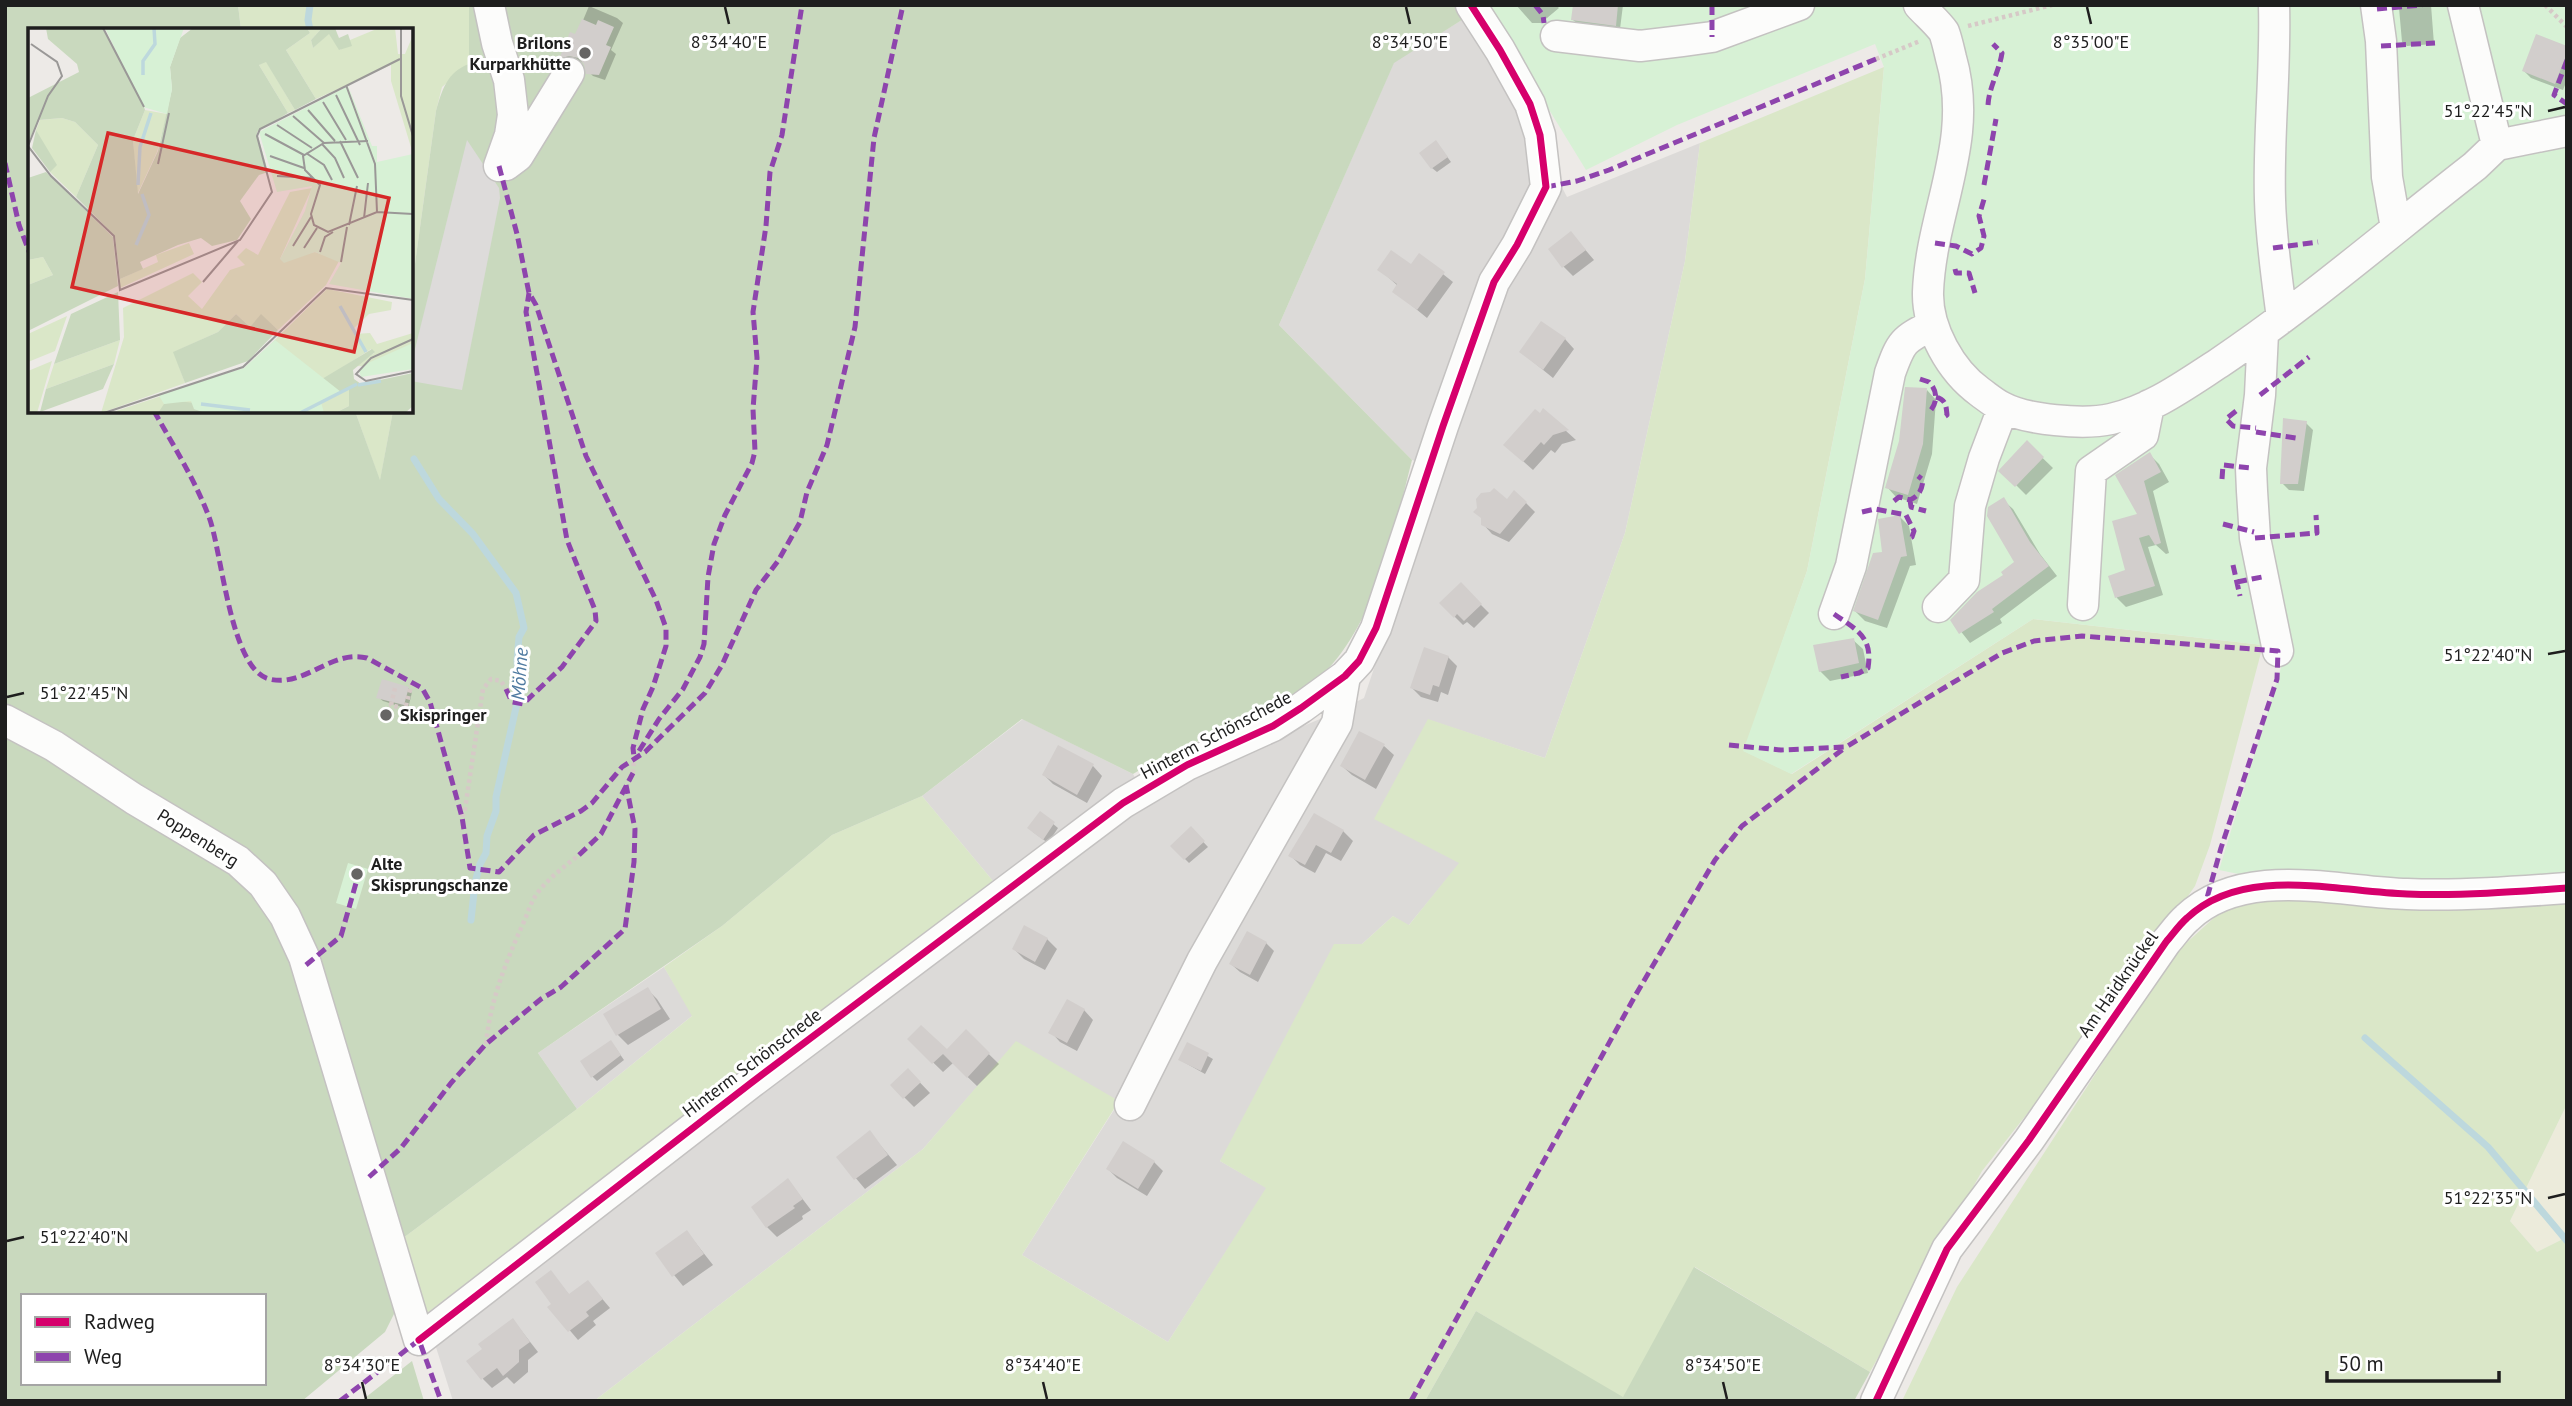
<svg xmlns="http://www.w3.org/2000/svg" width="2572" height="1406" viewBox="0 0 2572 1406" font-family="'PT Sans',sans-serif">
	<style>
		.residential { fill: #dcdad8 }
		.farmland { fill: #ecebdb }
		.grass { fill: #dae7c8 }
		.forest { fill: #c9d9be; fill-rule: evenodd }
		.park { fill: #d7f1d5 }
		.parking { fill: #dddbda }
		.shadow { fill: #0003 }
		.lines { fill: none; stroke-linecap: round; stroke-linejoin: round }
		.stream { stroke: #bdd8dd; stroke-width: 7 }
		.building { fill: #d2cecc }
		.minor-casing { stroke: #c4c2c1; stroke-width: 33 }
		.path { stroke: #d6c9c7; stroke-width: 4.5; stroke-dasharray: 3.5 3.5; stroke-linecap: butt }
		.minor { stroke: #fcfcfb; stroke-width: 30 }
		.quiet { stroke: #8e44ad; stroke-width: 5; stroke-dasharray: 10 5; stroke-linecap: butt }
		.cycleway-casing { stroke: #fff; stroke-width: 11 }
		.cycleway { stroke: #d6006c; stroke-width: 7 }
		.ticks { fill: none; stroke: #1e1e1e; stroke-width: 2.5 }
		.poi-dot { fill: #666564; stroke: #fff; stroke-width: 2.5 }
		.labels { text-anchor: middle; stroke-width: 6; stroke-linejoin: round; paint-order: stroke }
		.poi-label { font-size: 18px; font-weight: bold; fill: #1e1e1e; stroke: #fff; text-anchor: start }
		.street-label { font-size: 18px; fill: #1e1e1e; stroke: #fff }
		.water-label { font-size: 19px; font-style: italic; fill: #4e7aa0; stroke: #fff }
		.inset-river { fill: none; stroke: #bdd8dd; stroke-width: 3.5 }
		.inset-road { fill: none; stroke: #9a9897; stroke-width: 2 }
		.view { fill: #d62828; fill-opacity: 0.15; stroke: #d62828; stroke-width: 3.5 }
		.inset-edge { fill: none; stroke: #1e1e1e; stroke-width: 3.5 }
		.ticks-label { font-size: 18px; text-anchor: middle; fill: #1e1e1e; stroke: #fff; stroke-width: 6; stroke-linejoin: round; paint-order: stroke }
	</style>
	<rect width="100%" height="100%" fill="#edeae7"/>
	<path class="residential" d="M1465 18 1524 114 1567 197 1700 143 1685 261 1625 533 1545 758 1429 720 1460 863 1408 926 1393 916 1362 944 1220 1161 1267 1188 1168 1342 1022 1255 1119 1102 1016 1042 923 1149 594 1401H453L435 1344 1008 904 993 881 922 796 1023 719 1133 774 1147 798 1176 780 1327 716 1364 698 1441 470 1412 460 1279 325 1394 62Z
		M664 967 693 1015 577 1109 538 1053Z"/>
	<path class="farmland" d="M2567 1104V1237L2537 1252 2510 1221Z"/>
	<path class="grass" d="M238 5H469V64L442 87 436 111 411 293V30H241Z
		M1884 67 1865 279 1807 571 1744 751 1792 774 2033 619 2263 645 2210 845 2195 886 2101 1020 1982 1171 1870 1372 1695 1267 1623 1398 1476 1311 1425 1401H594L923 1149 1016 1041 1119 1101 1022 1255 1168 1342 1266 1188 1220 1161 1334 944H1362L1393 916 1409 925 1459 863 1374 819 1428 719 1545 758 1625 533 1685 261 1700 143Z
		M355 411H393L380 481Z
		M922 796 993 881 418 1320 395 1244 577 1109 692 1016 664 967 722 926 832 835Z
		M2259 898 2517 906 2567 903V1104L2510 1221 2537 1252 2567 1237V1401H1902L1957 1287 2172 956 2217 915Z"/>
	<path class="forest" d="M5 5H238L241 30H30V411H355L380 480 393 411H411V293L436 111C442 90 447 72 469 64V5H1458L1465 18 1394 63 1279 325 1412 460C1390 545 1370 660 1283 703 1234 728 1181 745 1133 774L1022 719 922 796 832 835 722 926 538 1053 577 1109 395 1244 292 912 5 711Z
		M5 730 208 850 256 891 296 960 395 1312 385 1332 302 1401H5ZM23 1296H264V1383H23Z
		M1694 1267 1870 1372 1854 1401H1425L1476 1311 1623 1397Z
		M412 1361 424 1401H361Z"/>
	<path class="park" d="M1485 5H2567V876L2492 881H2273L2219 870 2284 658 2263 645 2033 619 1791 774 1743 751 1807 571 1865 279 1884 67 1875 44 1677 125 1586 170Z
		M348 863 368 869 356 909 336 903Z"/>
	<path class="parking" d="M467 140 499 188 500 198 462 390 411 381V365Z"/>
	<path class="shadow" d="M1516 5H1556L1559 8 1541 23H1532Z
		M1575 5H1623L1620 29 1578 24 1573 20Z
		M2397 5H2431L2434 44 2407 46 2402 42 2399 8Z
		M589 6 617 18 623 23 611 50 616 54 605 80 593 76 587 70 585 63 575 60 566 63 561 58 576 37Z
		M2567 47V80L2563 90 2531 78 2524 71Z
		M1440 147 1451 162 1437 172 1432 168Z
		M1571 233 1594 260 1573 276 1563 266Z
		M1420 256 1453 282 1427 318 1394 291 1398 286 1379 269 1412 266Z
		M1565 339 1574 349 1553 378 1521 352Z
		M1927 390 1936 400 1932 454 1917 504 1896 497 1887 487Z
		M1544 411 1576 440 1562 444 1555 453 1551 450 1533 470 1515 454Z
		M2306 423 2313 430 2304 491 2289 490 2282 483Z
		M2027 443 2053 468 2026 495 2001 470Z
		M2149 454 2159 464 2169 482 2153 491 2169 553 2166 554 2156 545 2148 547 2163 595 2126 607 2117 598 2110 577 2127 571 2139 515 2118 476Z
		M2003 500 2013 509 2040 554 2057 576 2000 619 2002 623 1970 643 1952 620 2006 575 2017 562Z
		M1507 501 1526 503 1535 512 1509 542 1492 534 1483 524 1479 508Z
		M1900 517 1909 526 1916 565 1910 566 1887 628 1865 621 1855 611Z
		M1461 585 1489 613 1474 628 1467 622 1463 625 1441 603Z
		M1853 640 1863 649 1868 673 1830 681 1820 671Z
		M1448 657 1457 666 1448 695 1441 692 1438 702 1421 697 1412 688Z
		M408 688 412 692 408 709 383 701 378 697Z
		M1384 746 1394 755 1376 789 1352 775 1342 766Z
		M1093 766 1102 776 1087 803 1053 784 1044 775Z
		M1040 813 1058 828 1048 843 1033 832Z
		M1191 829 1208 847 1189 863 1172 846Z
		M1343 831 1353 841 1341 861 1326 853 1315 873 1300 865 1291 856Z
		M1047 939 1057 949 1045 970 1024 959 1014 949Z
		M1266 943 1274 951 1258 982 1240 972 1231 964Z
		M647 989 657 999 670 1019 628 1045 618 1035 605 1015Z
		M1084 1010 1093 1020 1077 1051 1060 1042 1051 1032Z
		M966 1032 999 1064 977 1086 953 1063 943 1072 909 1039 947 1051Z
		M1188 1045 1213 1059 1205 1074 1180 1060Z
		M615 1047 624 1060 597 1081 592 1076Z
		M908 1070 930 1093 914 1107 892 1085Z
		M870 1133 897 1165 865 1189 838 1157Z
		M1154 1162 1163 1171 1147 1196 1117 1178 1108 1169Z
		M788 1180 811 1210 802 1216 803 1219 777 1237 767 1227Z
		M687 1232 713 1265 683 1286 657 1254Z
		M551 1272 570 1296 588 1282 610 1308 593 1321 596 1325 578 1340 550 1307 554 1304Z
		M513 1320 538 1352 528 1360V1372L514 1384 507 1377 492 1388 483 1379 484 1349Z"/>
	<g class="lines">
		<path class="stream" d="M310 30 308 20 310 5
			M414 459 439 499 473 534 516 593 524 628 519 637 517 660 519 694 496 797V811L487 836 486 853 480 864 475 883 471 920
			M2365 1038 2488 1147 2567 1241"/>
	</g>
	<path class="building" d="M1573 5H1618L1616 26 1571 20Z
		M582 19 596 25 598 20 614 27 606 45 611 47 599 75 586 74 584 64 578 58 569 56 559 59 570 32 575 34Z
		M2536 34 2567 46V53L2555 84 2522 71Z
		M1436 140 1448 157 1431 169 1419 153Z
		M1571 231 1586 250 1562 268 1548 249Z
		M1391 250 1411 264 1419 253 1445 272 1417 310 1392 292 1397 284 1377 270Z
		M1541 321 1566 338 1543 370 1519 352Z
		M1905 387 1927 388 1923 444 1908 495 1885 488 1899 441Z
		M1543 408 1569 430 1553 435 1544 445 1541 442 1523 462 1503 445 1535 409 1540 413Z
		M2283 418 2307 421 2298 484H2280Z
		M2027 440 2044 457 2015 487 1998 471Z
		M2150 452 2161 472 2144 481 2161 543 2155 545 2149 535 2139 538 2155 586 2115 598 2108 576 2125 570 2112 521 2137 514 2115 475Z
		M1494 488 1507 499 1514 490 1527 502 1500 534 1481 525V518L1473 512 1477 508 1476 499 1481 493 1490 492Z
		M2004 497 2030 542 2049 566 1992 609 1994 612 1959 634 1950 620 1977 592 2003 575 2001 572 2014 562 1987 516 1988 507Z
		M1900 515 1907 556 1901 557 1878 620 1853 611 1873 553 1882 552 1878 519Z
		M1461 582 1482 604 1464 621 1457 614 1454 618 1439 603Z
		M1854 638 1859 663 1819 672 1813 645Z
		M1424 647 1449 656 1439 687 1433 685 1430 695 1410 688Z
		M382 679 409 687 404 705 376 698Z
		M1359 731 1385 744 1365 780 1340 766Z
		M1058 745 1094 764 1077 795 1042 775Z
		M1040 811 1055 822 1043 840 1027 828Z
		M1314 813 1344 830 1331 853 1316 845 1305 865 1288 856Z
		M1191 826 1205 841 1184 860 1170 846Z
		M1024 925 1048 938 1035 962 1012 949Z
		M1247 931 1267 942 1250 975 1229 964Z
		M648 987 661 1009 616 1036 603 1014Z
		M1067 999 1085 1009 1067 1043 1048 1033Z
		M921 1025 947 1049 966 1029 990 1053 967 1078 943 1054 932 1064 907 1039Z
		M611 1040 621 1055 591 1078 580 1061Z
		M1187 1042 1209 1053 1201 1071 1178 1060Z
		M908 1068 921 1082 903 1099 890 1085Z
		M870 1130 888 1155 854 1180 836 1157Z
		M1123 1141 1155 1161 1138 1189 1106 1169Z
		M788 1178 803 1199 793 1206 795 1208 766 1228 751 1207Z
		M687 1230 704 1254 672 1277 655 1253Z
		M551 1270 569 1294 588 1280 603 1299 586 1312 589 1316 568 1332 547 1307 551 1304 535 1282Z
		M513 1318 530 1342 519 1350V1362L503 1376 497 1368 481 1380 466 1361 482 1349 478 1344Z"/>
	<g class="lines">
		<defs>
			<path id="minor" d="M489 5 497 43 509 80 513 115 510 135 499 166
				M1919 5C1926 13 1938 23 1944 32 1947 40 1949 50 1951 58 1975 141 1931 211 1928 292 1927 329 1951 371 1980 392 1987 397 1994 403 2002 407 2026 420 2084 425 2111 419 2151 410 2185 385 2219 363 2308 303 2390 232 2475 166L2497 145 2567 131
				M2274 5C2276 70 2268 135 2270 200 2271 239 2277 279 2282 318
				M2376 5 2381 41 2387 177 2396 228
				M2463 5 2497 145
				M1556 36 1640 46 1682 41 1712 37 1799 5
				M506 165 518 156 569 73
				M2263 333 2260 395 2251 468 2252 491 2255 538 2278 651
				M2083 605 2091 471 2143 435 2149 405
				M1938 607 1964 580 1970 506 1984 458 2003 408
				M1834 614 1851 566 1890 373C1901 342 1903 339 1933 325
				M5 720 54 746 134 799 238 861 263 884 285 916 304 957 419 1340 751 1083 1123 803 1187 765 1273 726 1301 708 1345 676 1359 661 1376 628 1443 426 1494 282 1517 245 1546 187 1540 135 1530 104 1500 50 1471 5
				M1130 1105 1202 961 1337 723 1345 676
				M1876 1401 1947 1249 2029 1140 2166 942C2173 934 2179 925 2187 918 2244 864 2338 892 2407 894 2460 896 2514 892 2567 888"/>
		</defs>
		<use href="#minor" class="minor-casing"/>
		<path class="path" d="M2545 5 2567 27
			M1968 26 2052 5
			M1876 59 1920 41
			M395 688 391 705 405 709 412 683
			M633 773 634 760
			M462 817 465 809 483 689 491 679 501 681 506 689
			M486 1044C490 1002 505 964 522 926 528 914 530 902 539 891 550 877 565 866 579 855"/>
		<use href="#minor" class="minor"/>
		<path class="quiet" d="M1535 5 1543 15 1544 23
			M1712 5V37
			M2377 9 2422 5
			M2381 46 2435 43
			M2567 60 2554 95 2567 104
			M1988 105C1989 87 1999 72 2002 53L1993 44
			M5 163 19 225 30 254
			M499 166 517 234 529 293 536 305 586 456 656 600 666 628V646L653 687 643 709 633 748 634 757
			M1984 185 1996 119
			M1546 187 1577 181 1609 170 1876 59
			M1935 243 1956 246 1972 254 1981 248 1984 236 1979 216 1985 196
			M2273 248 2318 242
			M1955 269 1956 273H1969L1975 293
			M1920 379 1929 382C1937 390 1938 401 1931 410
			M2260 395 2309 357
			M1936 397C1946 400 1946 405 1947 415L1944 417
			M154 411C173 445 195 480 209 517 222 551 230 669 269 679 305 688 331 649 367 658L422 688 430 702 462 817 470 868 499 872 534 835 581 811 592 803 622 767 645 752 705 693 722 665 756 590 778 561 800 522 807 492 827 445 855 327 874 138 903 5
			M2236 411 2226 419 2233 426 2256 428
			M2256 432 2296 438
			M2222 479 2223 465 2251 468
			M1910 500 1911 507 1926 511
			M1894 501 1899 497 1910 500C1919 496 1922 490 1923 480L1918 476
			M1862 512 1875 509 1906 515 1914 531 1912 537 1907 539
			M2223 524 2254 532
			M2255 538 2317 533 2316 515
			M2233 565 2240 596
			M2237 582 2262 577
			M1834 614C1857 630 1873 637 1868 668L1859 673 1841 677
			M506 689 512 702 523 704 562 667 596 621 595 610 567 540 526 312 529 293
			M1729 745 1781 750 1846 747 2002 653 2034 641 2082 636 2278 651 2277 679 2221 848 2205 905
			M639 751 659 719 683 689 700 657 704 644 708 577 714 544 725 515 752 463 755 451 753 409 757 358 753 312 766 226 770 172 782 135 802 5
			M579 855 601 834 633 773
			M306 965 341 936 356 883
			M369 1177 401 1148 451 1083 486 1044 541 999 561 987 625 929 634 862 635 829 626 785
			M340 1401 419 1340 441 1401
			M1411 1401 1635 996 1715 860 1742 826 1846 747"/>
		<defs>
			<path id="cycleway" d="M419 1340 751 1083 1123 803 1187 765 1273 726 1301 708 1345 676 1359 661 1376 628 1443 426 1494 282 1517 245 1546 187 1540 135 1530 104 1500 50 1471 5
				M1876 1401 1947 1249 2029 1140 2166 942C2173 934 2179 925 2187 918 2244 864 2338 892 2407 894 2460 896 2514 892 2567 888"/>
		</defs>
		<use href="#cycleway" class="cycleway-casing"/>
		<use href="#cycleway" class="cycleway"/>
	</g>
	<path class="ticks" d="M725 7 729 24M1406 7 1410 24M2087 7 2091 24M2548 111 2565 107M2548 654 2565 651M7 697 24 693M2548 1198 2565 1194M7 1241 24 1237M362 1382 366 1399M1043 1382 1047 1399M1723 1382 1727 1399"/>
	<g class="poi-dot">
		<circle cx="585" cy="53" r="7"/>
		<circle cx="386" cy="715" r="7"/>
		<circle cx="357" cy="874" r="7"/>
	</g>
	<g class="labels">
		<g class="poi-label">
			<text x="571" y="49" text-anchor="end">Brilons<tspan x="571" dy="21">Kurparkhütte</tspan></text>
			<text x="400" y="721">Skispringer</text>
			<text x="371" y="870">Alte<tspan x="371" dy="21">Skisprungschanze</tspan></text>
		</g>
		<g class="street-label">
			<text transform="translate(1216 735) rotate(-28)" y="6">Hinterm Schönschede</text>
			<text transform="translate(198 838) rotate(32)" y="6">Poppenberg</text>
			<text transform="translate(2118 984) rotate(-55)" y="6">Am Haidknückel</text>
			<text transform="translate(752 1063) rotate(-37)" y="6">Hinterm Schönschede</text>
		</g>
		<g class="water-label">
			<text transform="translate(519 674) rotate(-86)" y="7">Möhne</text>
		</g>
	</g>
	<g transform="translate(28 28)">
		<rect width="385" height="385" fill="#edeae7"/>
		<path d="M279 0H294L283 12 285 20 301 5 312 22 322 12 351 0H367L370 26H377L385 7V126L363 53V37L288 71 258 22 282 5ZM238 33 267 82 260 85 231 37ZM117 82 139 86 129 124 109 167 105 112ZM34 90 47 94 70 117 48 169 22 144 8 102 12 92ZM284 160 252 231 287 224 311 233 298 257 250 302 233 287 222 299 208 286 190 304 146 324 157 355 73 385 96 309 95 280 165 245 174 254 160 268 174 281 202 242 217 237 209 229 218 220 230 227 262 164ZM161 215 166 226 92 260V251L130 234 128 227ZM15 229 25 247 0 257V232ZM299 261 364 274 363 282 341 286 324 302 326 306 342 305 349 316 385 305V340L328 338 346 325 343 321 315 339 290 377 321 361V378L307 385H185L166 381 167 375 130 385H82L218 340ZM39 288 27 323 0 334V306ZM92 312 86 336 18 361 26 336ZM24 333 9 385H0V343Z" fill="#dae7c8"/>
		<path d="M18 0H74L111 64 117 82 105 112 110 166 130 123 144 61 142 39 152 10 165 0H279L282 5 258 22 288 71 267 82 238 34 231 37 260 85 229 104 240 144 231 147 212 173 223 191 209 212 184 218 173 210 150 217 112 234 115 241 92 251 87 208 48 169 70 117 47 94 34 90 11 92 0 114V70L51 44 49 36 20 11ZM294 0H307L311 10 320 6 324 18 311 22 301 6 285 20 283 12ZM8 102 29 137 22 144 4 120ZM18 144 85 209 90 258 0 303V257L25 247 15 229 0 232V150ZM90 264 92 312 26 336 43 286ZM208 286 222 299 233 286 250 302 220 333 157 355 145 324 190 304ZM344 321 347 324 325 342 326 351 333 356 385 345V378L377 385H307L321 378V361L269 385 279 360ZM86 336 75 361 12 384 18 361ZM149 373 167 375 166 381 185 385H130L136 376Z" fill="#c9d9be"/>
		<path d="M77 0H156L142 39 144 61 139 86 115 79ZM320 58 344 118H349V134L385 126V271L301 256 313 235 287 224 256 235 252 231 277 183 284 158 249 164 231 104ZM247 312 313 364 293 374 296 385H177L166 381 163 373 136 376 130 366 216 340ZM385 315V341L333 349 331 343 340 335Z" fill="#d7f1d5"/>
		<path class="inset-river" d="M115 47V33L127 16 126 0M110 157 112 119 123 85M108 217 121 187 114 166M312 278 338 324M330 357 353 353M173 376 222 382M272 385 329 356"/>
		<path class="inset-road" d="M75 0 116 79M373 0V68L385 108M3 16 29 34 34 48 20 68 0 118 23 148 86 208 92 262 212 212 244 164 229 108 232 101 372 31M318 57 347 136 349 184M308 67 332 117M295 74 318 112M280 82 307 113M265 88 296 115M249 97 284 120M237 106 276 127M312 113 330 150M340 113 296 115 275 128 277 142 292 157 283 186 286 197 300 204 349 184 385 186M294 116 307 130 316 150M278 125 296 137 304 152M242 128 276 140M130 136 141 85M249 148 285 150M336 190 340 155M321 197 329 158M265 218 283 189M276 220 289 200M292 224 297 209 305 204M313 234 319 199M175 254 210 213M385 311 343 330 328 346 338 353 385 343M76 385 215 339 298 260 385 272"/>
		<path class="view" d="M80 105 361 170 326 324 44 259Z"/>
		<rect width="385" height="385" class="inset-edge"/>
	</g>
	<g class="ticks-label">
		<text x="729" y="48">8°34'40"E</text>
		<text x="1410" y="48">8°34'50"E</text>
		<text x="2091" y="48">8°35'00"E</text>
		<text x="2488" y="117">51°22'45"N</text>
		<text x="2488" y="661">51°22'40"N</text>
		<text x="84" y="699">51°22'45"N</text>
		<text x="2488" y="1204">51°22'35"N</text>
		<text x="84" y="1243">51°22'40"N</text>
		<text x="362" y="1371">8°34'30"E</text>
		<text x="1043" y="1371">8°34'40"E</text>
		<text x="1723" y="1371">8°34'50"E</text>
	</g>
	<rect width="2572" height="1406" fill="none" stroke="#1e1e1e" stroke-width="14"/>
	<rect x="21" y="1294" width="245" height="91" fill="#ffffff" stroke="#a5a5a5" stroke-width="2"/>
	<rect x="35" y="1317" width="35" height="10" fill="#d6006c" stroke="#a5a5a5" stroke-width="2"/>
	<text x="84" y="1329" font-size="21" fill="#1e1e1e">Radweg</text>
	<rect x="35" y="1352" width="35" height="10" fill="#8e44ad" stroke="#a5a5a5" stroke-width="2"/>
	<text x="84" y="1364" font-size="21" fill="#1e1e1e">Weg</text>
	<path d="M2327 1371v10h172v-10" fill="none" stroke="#1e1e1e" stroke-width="3.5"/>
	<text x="2338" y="1371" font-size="21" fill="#1e1e1e" stroke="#ffffff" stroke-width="5" paint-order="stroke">50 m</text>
</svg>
